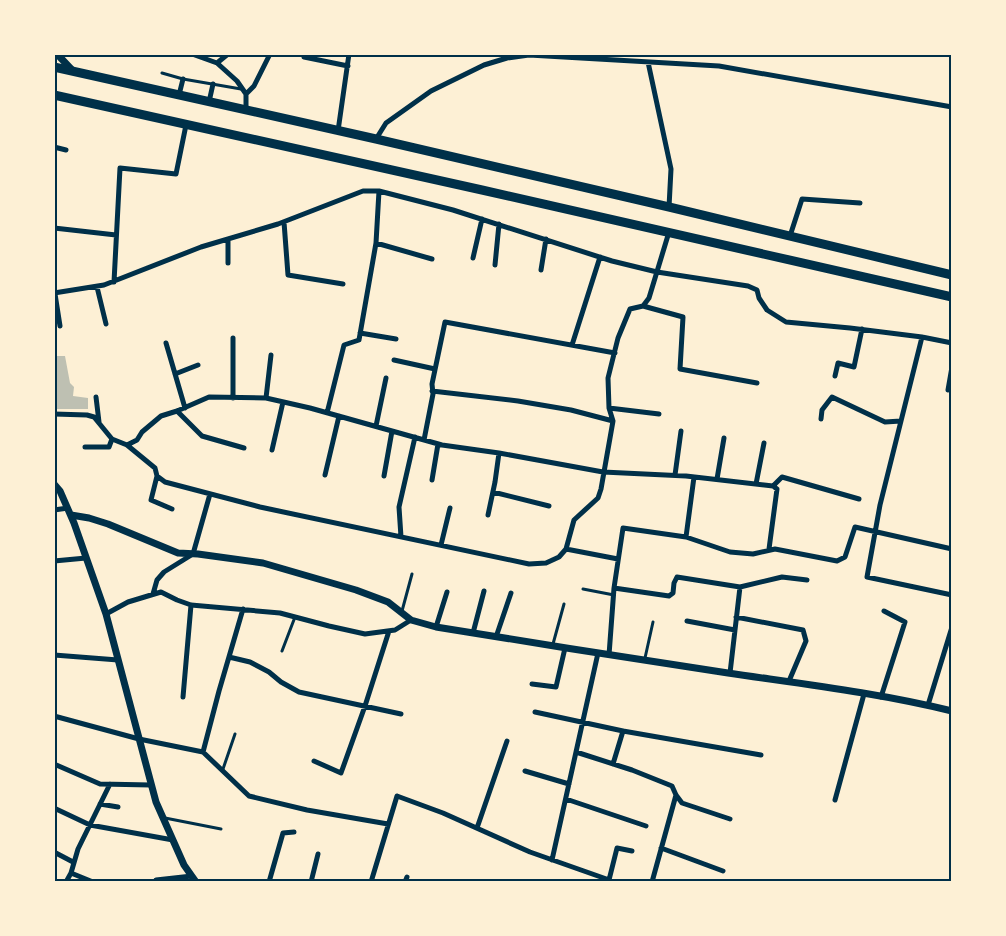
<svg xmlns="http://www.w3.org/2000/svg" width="1006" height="936" viewBox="0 0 1006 936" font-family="'DM Sans',sans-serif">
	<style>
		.building { fill: #bec0b2 }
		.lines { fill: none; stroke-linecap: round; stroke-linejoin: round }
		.service { stroke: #003049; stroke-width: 3 }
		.minor { stroke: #003049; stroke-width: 5 }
		.tertiary { stroke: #003049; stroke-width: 7 }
		.primary { stroke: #003049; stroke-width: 9 }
		.neatline { fill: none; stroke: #003049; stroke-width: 2 }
	</style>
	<rect width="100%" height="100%" fill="#fdf0d5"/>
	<path class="building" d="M54 356H65L70 383 74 387 73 396 88 398V409H54Z"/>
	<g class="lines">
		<path class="service" d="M162 73 183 79 241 89
			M583 589 614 595
			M402 611 412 574
			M553 644 564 604
			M282 651 295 617
			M645 658 653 622
			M223 769 235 734
			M165 818 221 829"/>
		<path class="minor" d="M192 54 217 63 237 81 246 94V110
			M304 57 348 66
			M648 62 671 169 669 207
			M217 63 228 54
			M246 94 254 86 269 56
			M179 95 183 79
			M209 102 213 84
			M338 131 349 54
			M376 139 386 123 431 91 484 65 507 58 529 55 719 66 952 107
			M54 147 66 150
			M284 222 288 275 343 284
			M54 228 116 235
			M790 236 802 199 860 203
			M228 239V263
			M376 243 432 259
			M473 258 482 219
			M495 265 499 224
			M541 270 546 239
			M114 282 120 168 176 174 186 125
			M97 287 106 324
			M54 293 104 285 201 247 278 224 363 191H379L453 210 612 261 657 272 748 286 757 290 759 298 767 310 786 322 850 328 922 337 952 343
			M55 294 60 326
			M643 306 683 317 680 369 757 383
			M360 333 396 339
			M166 343 185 408
			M572 345 600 257
			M394 360 435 369
			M175 374 198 365
			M835 376 838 363 854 367 862 329
			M948 390 952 367
			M432 391 518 401 571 410 613 421
			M96 397 99 422
			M233 398V338
			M266 398 271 355
			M609 408 659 414
			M177 411 202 436 244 448
			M327 413 344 345 359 340 376 243 379 191
			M54 414 87 415 94 417 112 439 127 445 137 440 142 432 161 416 177 411 209 397 266 398 310 408 442 445 499 453 603 472 686 476 773 486
			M821 419 822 410 832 397 885 422 901 421 922 337
			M901 421 880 505 867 577 952 595
			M376 426 386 378
			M424 440 433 394 432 384 445 322 615 353
			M127 445 155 468 157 476 165 482 260 507 529 564 546 563 559 557 566 549 574 520 598 498 601 489 613 421 609 408 608 378 618 338 630 309 643 306 649 298 669 232
			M85 447H109L112 439
			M272 450 283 402
			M325 475 339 416
			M675 475 681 431
			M157 476 151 500 172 509
			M384 476 392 431
			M717 479 724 438
			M432 480 438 444
			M756 484 764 443
			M773 486 782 477 859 499
			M493 492 549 506
			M54 510 68 508
			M488 515 495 482 499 453
			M401 537 399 507 415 437
			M686 537 694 477
			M441 545 450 508
			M566 549 618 559
			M769 549 777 489 773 486
			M54 561 86 558
			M614 588 669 596 673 593 674 583 677 577 740 587 782 577 807 580
			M153 594 157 580 164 572 193 554 210 494
			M106 614 128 602 161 592 177 600 191 605 280 613 329 626 365 634 395 630 411 620
			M736 617 803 630 806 641 789 681
			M687 621 735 630
			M436 627 447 592
			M473 633 484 591
			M496 637 511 593
			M54 655 118 660
			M609 655 614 588 623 528 686 537 730 552 753 554 775 549 837 561 845 557 855 527 952 549
			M229 657 250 662 269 672 281 682 299 692 401 714
			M730 673 740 587
			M532 684 556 687 565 648
			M183 697 191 605
			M881 697 905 622 884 611
			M928 705 952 627
			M535 712 623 731 761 755
			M54 716 139 739 203 752
			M203 752 249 796 307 810 388 824
			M203 752 219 691 243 609
			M576 752 632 770 672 786 676 795 682 803 730 819
			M314 761 341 773 365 706 389 631
			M54 764 100 784 151 785
			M613 764 623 731
			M525 771 569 784
			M566 799 646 826
			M835 800 864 694
			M100 804 118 807
			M54 808 90 825 173 840
			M477 828 507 741
			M661 848 723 871
			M54 852 73 862
			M552 860 598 653
			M71 873 93 882
			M156 880 192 876
			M609 880 617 848 632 851
			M66 882 71 873 78 849 110 784
			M269 882 283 833 294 832
			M311 882 318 854
			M371 882 397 796 443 813 530 852 615 882
			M405 882 407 877
			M652 882 676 795"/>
		<path class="tertiary" d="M57 54 73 71
			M54 484 60 491 74 523 106 614 156 802 184 865 196 882
			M71 515 89 518 108 524 178 553 198 554 263 563 356 590 388 602 411 620 436 627C533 643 631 658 728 673 803 684 879 693 952 711"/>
		<path class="primary" d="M54 67 376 139 669 207 952 275
			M54 95 482 190 952 297"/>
	</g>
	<rect width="1006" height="936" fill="none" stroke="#fdf0d5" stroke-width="111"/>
	<rect x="56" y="56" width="894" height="824" class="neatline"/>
</svg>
